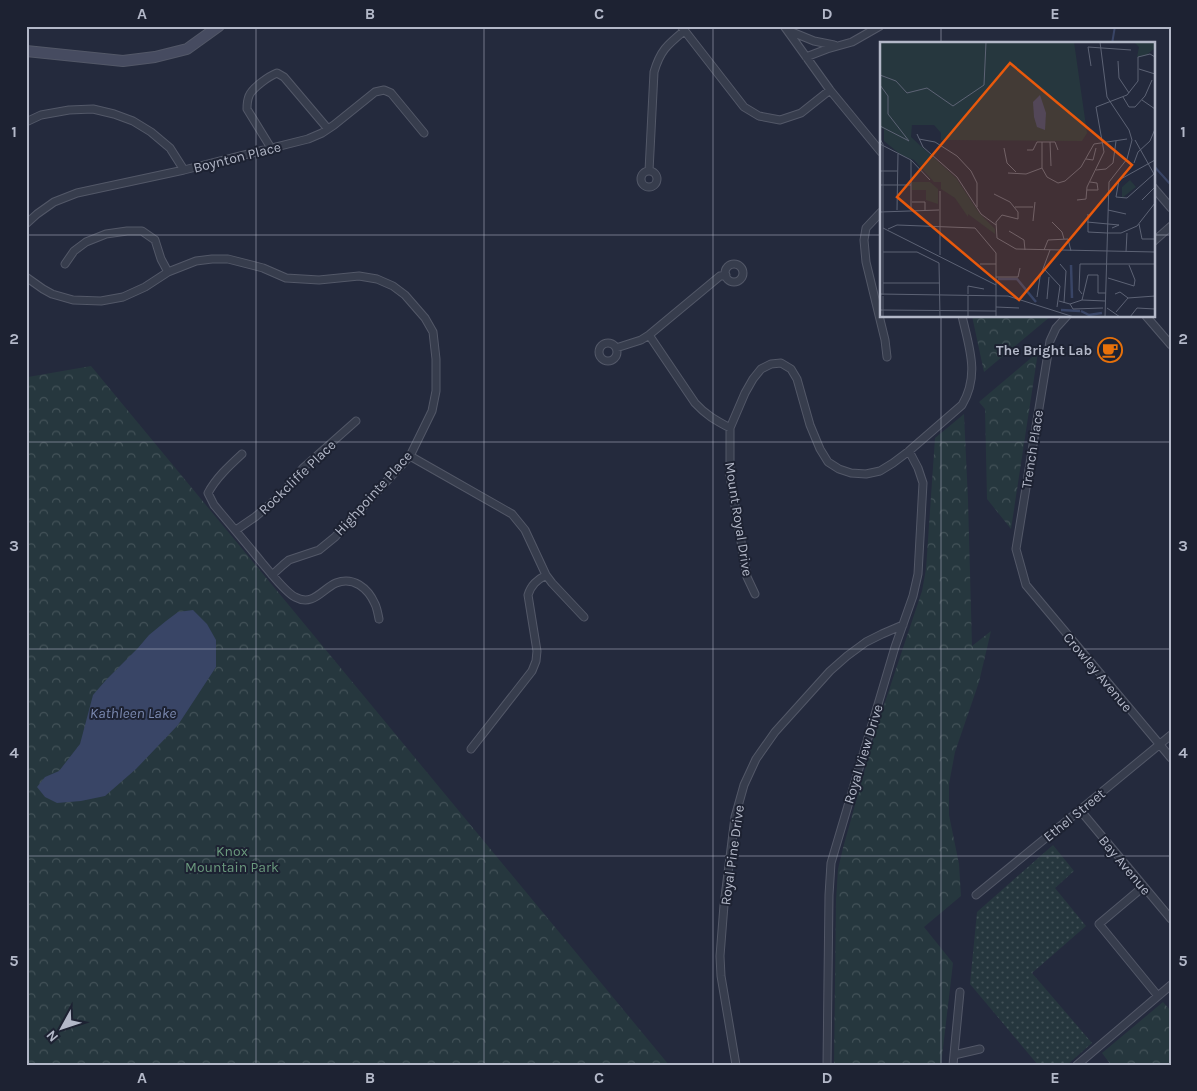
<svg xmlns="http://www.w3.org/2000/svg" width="1197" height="1091" viewBox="0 0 1197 1091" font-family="Karla,sans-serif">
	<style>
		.grass { fill: url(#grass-dots) }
		.park { fill: url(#park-crowns) }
		.water { fill: #394566 }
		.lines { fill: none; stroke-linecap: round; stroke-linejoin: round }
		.stream { stroke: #394566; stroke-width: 2 }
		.minor-casing { stroke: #535868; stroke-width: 9 }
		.secondary-casing { stroke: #535868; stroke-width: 12 }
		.minor { stroke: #373d4d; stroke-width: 7 }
		.secondary { stroke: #464b60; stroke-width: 10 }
		.grid { fill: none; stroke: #b3b8c8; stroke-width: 1; stroke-opacity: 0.55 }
		.labels { text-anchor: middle; stroke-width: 4; stroke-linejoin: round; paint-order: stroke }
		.street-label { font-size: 14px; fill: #b3b8c8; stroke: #1d2232 }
		.poi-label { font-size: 14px; font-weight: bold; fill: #b3b8c8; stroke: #1d2232; text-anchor: end }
		.park-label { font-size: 14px; fill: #6a997d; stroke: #1d2232 }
		.water-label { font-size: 15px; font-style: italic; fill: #7b89b0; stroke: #1d2232 }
		.inset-river { fill: none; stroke: #394566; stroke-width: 2.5 }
		.inset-road { fill: none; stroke: #5d6375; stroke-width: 1 }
		.view { fill: #e8590c; fill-opacity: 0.15; stroke: #e8590c; stroke-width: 2.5 }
		.inset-edge { fill: none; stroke: #b3b8c8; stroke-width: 2.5 }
		.neatline { fill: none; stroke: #b3b8c8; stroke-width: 2 }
		.grid-label { font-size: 16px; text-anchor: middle; font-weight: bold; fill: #b3b8c8 }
	</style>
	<defs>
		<pattern id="grass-dots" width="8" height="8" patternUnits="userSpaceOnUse" patternTransform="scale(1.25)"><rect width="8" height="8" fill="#26373e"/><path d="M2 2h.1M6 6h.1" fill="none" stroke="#435258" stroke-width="1.8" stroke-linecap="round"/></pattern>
		<pattern id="park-crowns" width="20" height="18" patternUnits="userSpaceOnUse" patternTransform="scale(1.25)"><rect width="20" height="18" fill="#26373e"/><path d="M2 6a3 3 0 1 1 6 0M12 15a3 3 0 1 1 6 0" fill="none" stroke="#435258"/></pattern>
	</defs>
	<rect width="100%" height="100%" fill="#242a3d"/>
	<path class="grass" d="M1053 845 1074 871 1055 888 1086 926 1032 973 1092 1043 1067 1065H1038L970 984 977 912Z"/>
	<path class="park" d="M972 316H1051L984 372Z
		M1038 352 1011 529 987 499 985 409 979 402Z
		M91 366 669 1065H26V379L28 377Z
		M964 414 968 500 972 646 991 631 979 682 955 752 949 784V815L959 864 961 896 924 927 953 963 941 1065H834L836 900 838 869 843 848 877 726 922 591 926 569 935 438Z
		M1163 1002 1171 1011V1065H1111L1102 1053Z"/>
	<path class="water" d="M193 610 207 624 216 640V667L178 725 136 769 105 796 81 801 57 803 45 797 37 787 45 777 59 771 80 744 93 695 106 680 138 648 149 635 166 621 178 612Z"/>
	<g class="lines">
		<path class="stream" d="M1112 44 1115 26
			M1153 165 1171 185"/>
		<defs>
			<path id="minor" d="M681 26 744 107 759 116 780 120 801 113 830 90
				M784 26 830 90 881 152
				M787 30 814 41 834 45
				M806 57 827 49 852 42 880 26
				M26 122 41 115 69 110 93 109 114 114 133 121 151 132 170 148 184 170
				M271 148 247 109C247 104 247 101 249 96 252 88 269 76 277 73L284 77 328 129
				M641 179a8 8 0 1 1 16 0a8 8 0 1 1-16 0Z
				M649 171 654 72C660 51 667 45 684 31
				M1153 187 1171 208
				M881 212 866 228 864 240 866 262 885 340 887 357
				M26 224 37 214 54 202 77 193 184 170 308 139 322 133 334 125 375 92 384 90 391 93 424 133
				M1153 242 1171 226
				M65 264 74 251 86 242 106 234 127 231H142L155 240 161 259 168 272
				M725 273a9 9 0 1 1 18 0a9 9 0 1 1-18 0Z
				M26 277 43 289 52 294 73 300 101 301 123 297 145 287 168 272 196 261 212 259H228L263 268 286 278 319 280 359 276 377 279 393 286 405 295 425 318 433 332 436 359V391L432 411 410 456 335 537 319 550 289 560 283 565 272 575
				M1067 316 1056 328 1050 341 1016 549 1026 585 1171 758
				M1146 316 1171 345
				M649 335 695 403C706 415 715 420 730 428
				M599 352a9 9 0 1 1 18 0a9 9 0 1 1-18 0Z
				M616 348 641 340 649 335 720 276 726 275
				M242 454C229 466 216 478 208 493L214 505C230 524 247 544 263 564 271 573 285 592 295 597 313 607 322 589 336 583 353 576 368 588 375 604 377 608 378 614 379 619
				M410 456 512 514 525 530 546 575 552 583 584 617
				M236 530 255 517 281 495 303 468 356 421
				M755 594 747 577 730 476V428L745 393 753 379 761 369 771 364 781 363 791 369 797 379 810 425 820 449 828 462 839 469 851 473 866 474 880 471 893 463 909 451 962 405C980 375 969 347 962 316
				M471 749 532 671 536 661 537 651 528 595C531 585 537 580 546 575
				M1080 810 1171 919
				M1143 887 1099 924 1158 996
				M976 895 1080 810 1171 735
				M954 1055 980 1049
				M736 1065 721 976 720 956 724 905 735 817 744 785 756 759 775 732 830 671 847 656 866 642 882 634 903 625
				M827 1065 829 895 831 863 895 647 913 596 918 574 923 483 918 468 909 451
				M953 1065 960 992
				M1077 1065 1171 985"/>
			<path id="secondary" d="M26 51 123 61 155 57 187 49 219 26"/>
		</defs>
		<use href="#minor" class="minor-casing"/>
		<use href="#secondary" class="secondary-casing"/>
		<use href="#minor" class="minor"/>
		<use href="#secondary" class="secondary"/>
	</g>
	<path class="grid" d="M256 26V1065M484 26V1065M713 26V1065M941 26V44M26 235H881M1153 235H1171M941 316V1065M26 442H1171M26 649H1171M26 856H1171"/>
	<defs>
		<symbol id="cafe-ring" viewBox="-11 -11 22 22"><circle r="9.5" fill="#1d2232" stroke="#e8710a" stroke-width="1.5"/><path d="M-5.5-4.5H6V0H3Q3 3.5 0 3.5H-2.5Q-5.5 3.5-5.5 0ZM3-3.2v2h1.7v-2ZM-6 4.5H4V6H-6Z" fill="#e8710a"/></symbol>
	</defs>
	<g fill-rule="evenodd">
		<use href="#cafe-ring" x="1096" y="336" width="28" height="28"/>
	</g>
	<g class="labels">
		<g class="street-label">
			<text transform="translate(237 157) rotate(-14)" y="5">Boynton Place</text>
			<text transform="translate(1032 449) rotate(-81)" y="5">Trench Place</text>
			<text transform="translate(297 477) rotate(-44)" y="5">Rockcliffe Place</text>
			<text transform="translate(373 493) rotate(-48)" y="5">Highpointe Place</text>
			<text transform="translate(739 519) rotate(81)" y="5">Mount Royal Drive</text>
			<text transform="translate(1098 672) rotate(50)" y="5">Crowley Avenue</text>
			<text transform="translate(863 754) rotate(-73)" y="5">Royal View Drive</text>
			<text transform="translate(1074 815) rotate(-39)" y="5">Ethel Street</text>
			<text transform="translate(732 855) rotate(-82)" y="5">Royal Pine Drive</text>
			<text transform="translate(1125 865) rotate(50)" y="5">Bay Avenue</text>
		</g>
		<g class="poi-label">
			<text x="1092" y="355">The Bright Lab</text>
		</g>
		<g class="park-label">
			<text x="232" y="856">Knox<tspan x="232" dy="16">Mountain Park</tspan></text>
		</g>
		<g class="water-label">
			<text x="133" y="718">Kathleen Lake</text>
		</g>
	</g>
	<g transform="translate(880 42)">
		<rect width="275" height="275" fill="#242a3d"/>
		<path d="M32 140H50L58 147V162L46 158V148H32Z" fill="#26373e"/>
		<path d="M254 0H275V6L265 14 257 15 259 5Z" fill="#26373e"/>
		<path d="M0 0H194L207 91 202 99 61 98V91L54 83H32L31 95 76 136 99 171 115 187V192L88 172V175L75 156 61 147V140H54L34 118 21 113 4 99V87L0 86ZM250 138 256 145 242 156V145Z" fill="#26373e"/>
		<path d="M160 53 166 71 165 88 157 85 154 75 153 60Z" fill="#394566"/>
		<path class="inset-river" d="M191 223 192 256M118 237H137L156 260M181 268 200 269M201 269 209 273 222 271"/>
		<path class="inset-road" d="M220 0 227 55 249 88 252 98 247 117 229 140 225 275M238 19 239 36 249 51M211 24 208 5 251 8M259 27 275 32M0 33 16 39 27 51 47 46 73 64 104 43 106 0M0 43 8 54V72L29 99 0 84M243 55 249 65H255L265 54 272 38M262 58 275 67M37 92 43 105 77 135 101 172 116 183M0 97 3 102V253M39 97 55 100 77 114 91 129 97 141V165M255 98 274 132M162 100V126L167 135 178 141 185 139 201 125 214 102 247 97M170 100 171 124M0 102 31 118 50 138M124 106 127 121 136 130M147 108H153L157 100H175L178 108M206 117 213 118 216 106M31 118V168M275 118 239 138 236 155 247 156 275 131M254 121 258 110 270 99 275 87M216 128 226 127 233 121 236 99M0 129H17M128 131 146 132 162 126M0 143H31M207 148H218L217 141 210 140M114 152 130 160 138 170V177L122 173 116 180 117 196 136 207 275 210M197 158 206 157 207 145 224 110 216 65 247 53 258 39V15L270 12 275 15M262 158 275 145M32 160H45V168M135 165H153M17 168 18 112M228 168 246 172M0 170 59 168M208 172V190L227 191M153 179 155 160M172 180 182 190 184 197M207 180 239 183 232 186M259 182 262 197H275M3 186 116 243M8 187 17 183 95 186 116 211V253M129 189 144 198 145 208M227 191H241L257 184 275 161M164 208 168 198 188 197 191 209M3 210H37L59 221 60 275M246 210 247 191M60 213V149M100 222H116M180 222 186 229 184 261M165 228 180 244 177 265M116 235H138L140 226M228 236 254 244 255 238 249 223M3 241H60M0 252 128 254 194 275M88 252V244L104 247M202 252 199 248 200 222H275M235 252 240 250 248 256M116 253V275M3 254V275M157 255 160 235 170 208M167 257 169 235M202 258 208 233H218V251H226M179 259 190 262 202 258 225 259M190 262 193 267 223 266M116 265 139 266M227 266 240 275M0 268 116 269M236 270 248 256 275 254M88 275V254M250 275 257 266 275 267"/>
		<path class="view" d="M130 21 252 123 139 258 17 155Z"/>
		<rect width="275" height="275" class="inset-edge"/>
	</g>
	<rect width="1197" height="1091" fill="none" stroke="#1d2232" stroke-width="55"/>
	<g transform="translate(62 1028) rotate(230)" stroke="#1d2232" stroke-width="4" paint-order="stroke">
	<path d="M0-4L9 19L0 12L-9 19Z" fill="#b3b8c8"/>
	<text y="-8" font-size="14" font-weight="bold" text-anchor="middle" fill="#b3b8c8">N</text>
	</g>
	<rect x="28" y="28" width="1142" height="1036" class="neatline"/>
	<g class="grid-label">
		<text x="142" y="19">A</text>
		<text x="370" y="19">B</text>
		<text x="599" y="19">C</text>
		<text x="827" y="19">D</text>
		<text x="1055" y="19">E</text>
		<text x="14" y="137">1</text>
		<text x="1183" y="137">1</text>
		<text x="14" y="344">2</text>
		<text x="1183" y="344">2</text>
		<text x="14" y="551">3</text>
		<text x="1183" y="551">3</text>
		<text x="14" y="758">4</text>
		<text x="1183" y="758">4</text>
		<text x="14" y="966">5</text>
		<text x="1183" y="966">5</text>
		<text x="142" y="1083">A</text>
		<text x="370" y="1083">B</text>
		<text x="599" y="1083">C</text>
		<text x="827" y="1083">D</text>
		<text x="1055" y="1083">E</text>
	</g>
</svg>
